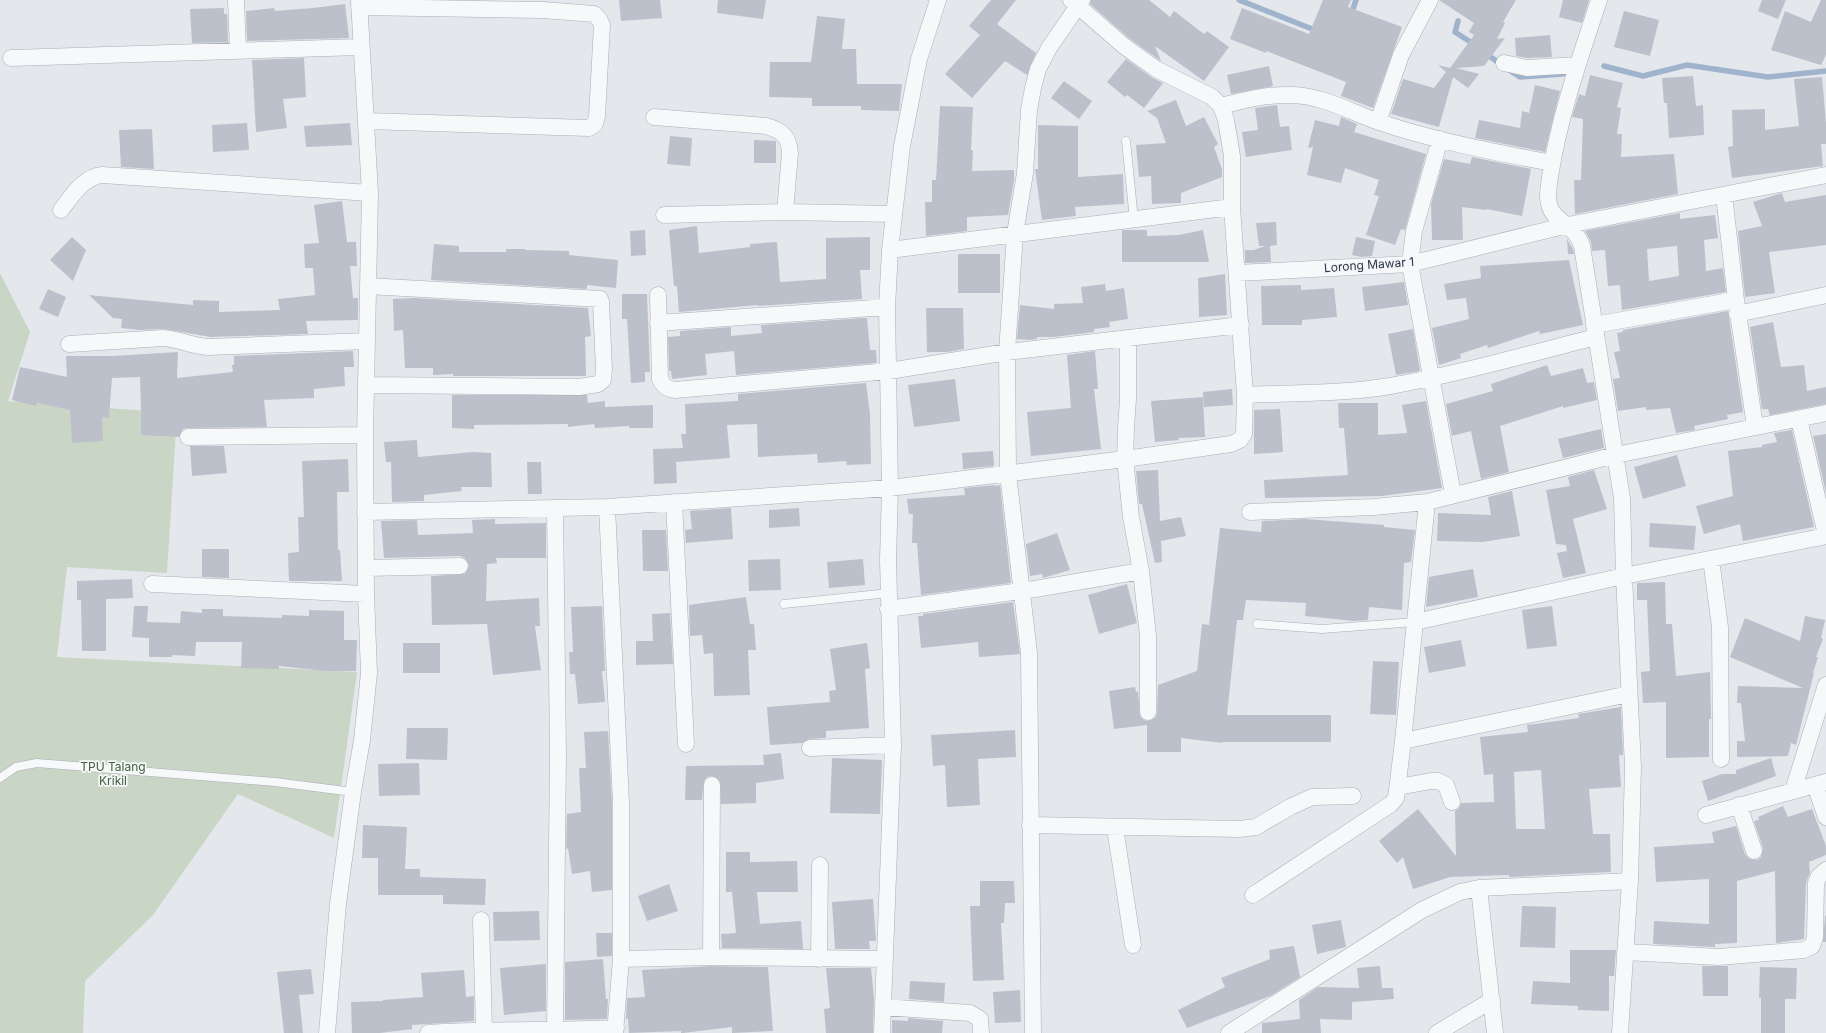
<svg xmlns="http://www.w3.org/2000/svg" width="1826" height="1033" viewBox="0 0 1826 1033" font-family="Inter,sans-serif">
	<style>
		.green { fill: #c9d6c5 }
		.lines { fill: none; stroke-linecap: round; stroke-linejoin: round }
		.stream { stroke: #9fb4cc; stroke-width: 5.5 }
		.building { fill: #bbc0ca; fill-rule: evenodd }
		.lane-casing { stroke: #a9aeb7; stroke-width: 9 }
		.street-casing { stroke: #a9aeb7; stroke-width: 17 }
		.lane { stroke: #f7f8fa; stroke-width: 8 }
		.street { stroke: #f7f8fa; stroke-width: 16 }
		.labels { text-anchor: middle; stroke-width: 3.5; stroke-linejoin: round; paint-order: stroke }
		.street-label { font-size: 12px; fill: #2b3445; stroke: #f4f6f9 }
		.park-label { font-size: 12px; fill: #3f6138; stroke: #f4f6f9 }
	</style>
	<rect width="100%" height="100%" fill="#e4e7ec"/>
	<path class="green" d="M0 273 30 332 8 401 177 413 167 573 67 567 57 657 357 672 334 838 238 794 153 915 85 981 83 1033H0Z"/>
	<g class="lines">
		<path class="stream" d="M1239 0 1317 31
			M1351 15 1356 0
			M1458 21 1455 32 1475 45
			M1485 53 1502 65
			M1604 66 1643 76 1687 65 1768 77 1826 71
			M1509 70 1520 77 1563 74"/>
	</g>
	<path class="building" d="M619 0H660L662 18 621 21Z
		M718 0H766L763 19 717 13Z
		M991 0H1016L997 24 1036 53 1027 75 1005 61 972 98 945 74 980 35 969 26Z
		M1091 0H1149L1170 17 1174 11 1204 34 1207 31 1229 47 1204 81 1155 46 1161 61 1130 39 1090 4Z
		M1323 0H1351L1348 7 1402 27 1373 108 1341 96 1346 82 1266 51V53L1230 39 1242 8 1309 34Z
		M1439 0H1516L1503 22 1505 23 1497 39 1505 38 1484 66 1456 68 1479 74 1468 88 1453 77 1439 127 1391 114 1403 79 1434 88 1446 72 1438 65 1450 68 1474 35 1469 32 1474 23Z
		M1563 0H1589L1582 23 1559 17Z
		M1762 0H1786L1778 19 1758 11Z
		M1821 0H1826V55L1821 65 1771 50 1785 11 1811 22Z
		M345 4 349 38 247 41 246 11 274 8 275 11 313 8Z
		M224 8V14H227L228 42 192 43 190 9Z
		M1624 11 1659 20 1650 56 1614 47Z
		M817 16 845 19 842 49H856L857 84H902L899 111 861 110V106H812V98L769 97 770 62H811Z
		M1550 35 1552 57 1528 58 1516 56 1515 38Z
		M304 58 306 97 283 99 287 128 256 132 252 60Z
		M1126 59 1151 77 1163 83 1144 108 1127 95 1125 97 1107 82Z
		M1269 66 1273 86 1231 94 1227 75Z
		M1590 75 1623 83 1617 107 1621 108 1617 134H1622L1621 157 1674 154 1678 194 1575 214 1574 180H1581L1583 119 1572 117 1579 94 1585 96Z
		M1693 76 1696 106 1703 105 1704 135 1669 138 1667 103H1664L1662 78Z
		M1822 77 1826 123V144H1821L1823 166 1732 178 1728 147 1733 146 1732 110 1765 109V130L1799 126 1794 79Z
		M1064 81 1092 101 1079 119 1051 98Z
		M1535 85 1560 91 1545 152 1475 138 1479 120 1520 128 1522 111 1529 113Z
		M1176 100 1186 126 1204 117 1218 144 1214 147 1222 169V177L1181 193V203L1152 204 1151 176 1139 177 1136 145 1166 143 1157 118 1147 111Z
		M1277 105 1280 127 1289 126 1292 150 1246 157 1242 132 1258 130 1255 108Z
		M940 106 973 107 971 150H973L972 171 1014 170V181L1008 215 967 217V231L926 236 925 202H932V180H936Z
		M1341 117 1357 124 1354 132 1426 154 1405 230 1401 229 1395 245 1366 235 1379 196 1374 195 1379 180 1345 168 1341 183 1307 175 1313 147 1308 148 1315 120 1339 126Z
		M247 123 249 150 213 152 212 125Z
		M350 123 352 145 306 147 304 126Z
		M1038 125 1078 126V177L1123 174 1124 204 1075 207 1076 216 1042 220 1035 169H1038Z
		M152 129 154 169 121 167 119 130Z
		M670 136 692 138 690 166 667 164Z
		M754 140 776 141V163H754Z
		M1472 157 1531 169 1522 216 1487 209 1486 210 1462 207 1463 240H1432L1431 204 1444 159 1470 164Z
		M1782 193 1785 202 1826 195V245L1769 252 1775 293 1745 297 1738 231 1762 226 1753 202Z
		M342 201 347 242H356L357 266H350L353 298H358V320L306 321 308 334 211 337 164 329 139 330 121 328 122 319 113 318 89 295 193 305V300L219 301V312L280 310 278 299 315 295 313 268H305L304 244 319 243 314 205Z
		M1680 213V219L1715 215 1718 238 1704 240 1706 271 1723 268 1726 292 1622 310 1620 285 1608 286 1605 250 1592 251 1591 242 1585 231ZM1677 246 1679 276 1649 281 1647 249Z
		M1276 222 1277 245 1270 246 1271 262 1245 263V250H1254L1265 246H1259L1256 223Z
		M697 226 699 253 750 247V244L777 242 780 282 826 279V238L870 237V270H860L862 299 758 306V305L679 312 677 286H674L669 230Z
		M645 230 646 255 631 256 630 231Z
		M1122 230H1147V236L1179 235 1203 230 1209 262H1122Z
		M72 237 86 250 73 281 50 260Z
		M1356 237 1375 241 1372 256 1361 257 1352 255Z
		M1567 239 1573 249 1574 254H1568Z
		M434 244 459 246V252H506V249H525V250L569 251V255L618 260 616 288 587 285V289L431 280Z
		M958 254H1000V293H958Z
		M1569 260 1583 325 1540 334 1539 331 1488 348 1487 345 1460 354 1461 358 1439 365 1432 328 1469 319 1466 298 1447 300 1444 284 1481 278 1480 266Z
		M1225 274 1227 315 1199 317 1198 278Z
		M1404 282 1408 305 1365 311 1362 287Z
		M1105 284 1106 291 1124 288 1128 319 1109 322 1110 327 1094 329V332L1054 337H1037V339L1029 340 1017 339 1020 305 1054 309V304L1083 303 1081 287Z
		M1301 285V290L1334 288 1337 317 1302 320V325H1262L1261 286Z
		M48 289 66 297 58 317 39 309Z
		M622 294H647L650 372H645V382L631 383 627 319H622Z
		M413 298 588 308 591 336 585 337 586 376H453V374L433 375V368H405L403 330 394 331 393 299Z
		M926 308H963L964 349 947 352H927Z
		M1728 311 1743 412 1727 415 1728 419 1694 426 1695 430 1676 433 1670 408 1646 410V407L1618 411 1613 379 1620 378 1614 352 1620 351 1617 333 1623 332V330Z
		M864 318H867L870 350H876L877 363 736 375 734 351 705 354 707 375 672 379 671 371H669L668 337 680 336V331L731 327V336L762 333 761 325Z
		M1773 322 1781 367 1804 365 1807 391 1826 387V404L1770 415 1768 409H1762L1750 327Z
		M1413 329 1420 371 1396 375 1388 334Z
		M353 351 354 367H344L345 386 314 389V398L264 400 267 427 188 428 183 429 179 437 141 435V408L140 377 112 378 109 418 102 417 103 441 72 443 70 410 37 403 36 406 12 400 20 367 67 377 66 356H113L178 352 177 378 233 372 232 365H234V356Z
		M1095 351 1098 389H1094L1101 449 1031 456 1027 412 1071 408 1067 355Z
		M1547 365 1551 376 1583 368 1587 383 1594 382 1597 400 1563 408V406L1500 426 1509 472 1481 479 1471 431 1452 436 1446 404 1493 391 1491 384Z
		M955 379 960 421 914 427 908 385Z
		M866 383 870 414 871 464 847 465 846 461 818 463 817 454 758 457 757 424 727 425 730 458 676 462 677 483 654 484 653 449 683 448 681 434H686L685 404 738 401V394Z
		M1232 389 1233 405 1204 407 1203 392Z
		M452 395H587L588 403 605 401V407L653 405V428H629V426L595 428 594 424 568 427V424L474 425V429L452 428Z
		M1203 397 1205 437 1178 438 1179 440 1155 442 1151 401Z
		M1426 401 1442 488 1382 496 1265 498 1264 480 1348 475 1344 428H1339L1338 403H1378V435L1407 433 1402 405Z
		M1280 409 1283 452 1254 454V410Z
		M1601 429 1604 448 1563 458 1558 439Z
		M1792 430 1814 527 1743 541 1740 524 1704 534 1696 506 1733 496 1728 451 1762 447V445L1777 442 1774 433Z
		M1826 434V493L1813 436Z
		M417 440 418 457 473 452 491 453 492 487H461L462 491 424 495V501L392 502 391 462H386L384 442Z
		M190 446H224L227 473 192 476Z
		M993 451 994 466 963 469 962 453Z
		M1677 455 1686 486 1643 499 1634 467Z
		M348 459 349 492H337L338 550H340L342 581H289L288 553 299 552 298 517H304L302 461Z
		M527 462H541L542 494H528Z
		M1158 470 1160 521 1181 517 1186 536 1161 541 1162 562 1155 563 1142 504H1139L1136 471Z
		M1594 470 1607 509 1573 519 1586 573 1563 578 1557 553 1567 551 1566 545 1556 544 1546 490 1570 486 1568 477Z
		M995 485V486L1000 485 1011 583 921 595 917 543H912L913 514H909L907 499 965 495 964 488Z
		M1512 491 1520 536 1483 542 1437 541 1438 513 1491 515 1488 497Z
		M731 508 733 539 686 543 685 530 692 529 690 511Z
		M799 508 800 526 769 528V510Z
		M495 519V524L546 523V558H496L497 563 487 564 486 601 539 598 540 626H535L541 670 493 675 487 624 432 625 431 576 465 574 469 566 465 558 460 556 384 558 381 521 417 520 418 535 473 533 472 520Z
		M1305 519 1384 525V527L1415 530 1411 562 1404 563 1402 610 1369 607 1368 620 1354 621 1305 616 1306 603 1246 600 1243 620H1237L1227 715H1331V742H1222V743L1181 738V752H1147V725L1114 729 1109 691 1135 687 1136 692 1138 691 1140 716 1144 720 1148 721 1156 717 1157 712 1158 685 1197 671 1202 624 1209 625 1220 528 1261 532 1262 521Z
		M1650 523 1696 526 1694 550 1649 547Z
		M642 530H666L668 571H643Z
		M1057 533 1070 570 1043 578 1042 574 1030 576 1026 544Z
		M202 549H229V578L202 577Z
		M780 559 781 590 749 591 748 560Z
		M863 559 865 585 829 588 827 562Z
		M1473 569 1478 597 1426 607 1429 577Z
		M132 579 133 598 106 599V651H82L81 600H77V581Z
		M1665 582 1666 624H1672L1676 676 1710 672 1711 719H1709V757L1666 758V702L1643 703 1641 672 1650 671 1647 600H1637V583Z
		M1127 584 1137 623 1099 634 1088 595Z
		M746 597 750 624H754L756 650H748L750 695 714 696 713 653 704 654 702 635 690 636 689 605Z
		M1013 602 1020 654 979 657 978 642 921 648 918 616H923V614Z
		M134 606H148L147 622 180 623 181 611 202 613V609H223V616L282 618V615L309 616V610L344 611V640H357L356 671H325L279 666V669L241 668 242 642H196L195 656 172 655V657H149V638L132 637Z
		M602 606 605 671H602L605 702 578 704 575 674H570L569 652H573L571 607Z
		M1552 606 1557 646 1527 649 1522 610Z
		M670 613 673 664 636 665V641H653L652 614Z
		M1805 616 1825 620 1821 638 1823 639 1816 657H1818L1813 673H1814L1796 745 1791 743 1788 756 1737 757V741H1745L1741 703H1737L1738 686 1803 688 1730 657 1745 618 1800 641Z
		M1461 640 1466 666 1429 673 1424 647Z
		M403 643H440V673H403Z
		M867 643 870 668 865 669 869 728 826 731V738L809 739 802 743 770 745 767 707 830 702 829 691 836 690 830 649Z
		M1373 661 1399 662 1396 715 1370 714Z
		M1621 707 1623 755H1619L1621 787 1589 789 1593 834H1610L1611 872 1509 877V875L1450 877 1413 889 1403 857 1397 863 1379 841 1418 809 1456 856 1455 811 1459 808 1461 803 1494 802 1493 774 1484 775 1480 737 1528 732 1527 725 1579 718 1578 714ZM1541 770 1545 829H1516L1514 772Z
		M407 728H448L447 760 406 759Z
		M1015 730 1016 757 978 759 980 805 947 807 945 765 933 766 931 735Z
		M608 731 612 803V890L592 892 590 871 572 874 568 848 566 849 567 814 581 812 579 768H586L584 732Z
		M781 753 784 779 756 783V803L721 804 720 781 712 776 707 777 704 781 702 800H685L686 766 764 765 763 755Z
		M832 758 882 760 880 814 830 813Z
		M1771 758 1776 776 1708 801 1702 781 1722 774H1736V770Z
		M419 763 420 795 379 796 378 764Z
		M1783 806 1788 817 1812 809 1826 846V855L1809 862 1810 873 1806 883 1804 939 1776 943 1775 871 1737 881V943L1715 944V947L1653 944 1654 921 1709 924V879L1656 882 1654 847 1714 843 1712 832 1736 826 1745 854 1748 858 1757 860 1761 857 1763 848 1754 821 1759 820 1758 817Z
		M363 825 407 827 405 869H420V877L486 879 485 905 443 904V895H378V858H362Z
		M726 852H750V862L797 861 798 892H757L760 924 801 921 803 949 722 948 721 934 736 933 732 892H726Z
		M980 881H1014L1015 903H1005L1004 923H1001L1004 980 973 981 970 906H980Z
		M669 884 678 911 647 921 638 896Z
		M873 899 876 941H869L870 949H835L832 902Z
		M1522 906 1556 907 1555 948 1520 947Z
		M539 911 540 940 494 941 493 912Z
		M1826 915V942H1823L1825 916Z
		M1341 920 1346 947 1317 954 1312 925Z
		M596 933H612V956L597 957Z
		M1294 946 1300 977 1270 996 1187 1028 1178 1010 1225 987 1221 978 1270 959 1269 950Z
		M1570 950H1616L1614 976H1609V1011L1578 1010V1006L1531 1004 1533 981 1570 983Z
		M603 959 606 999H608L607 1019 565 1020V962Z
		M546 964V1011L504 1015 500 968Z
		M711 966 768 967 773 1031 732 1033V1027L683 1033H681V1031L629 1033 628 1019H626L627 998 645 997 642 970Z
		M1380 966 1382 988H1393L1394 999 1352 1002V1020L1320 1019 1321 1033H1262V1023L1300 1019 1299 1000 1318 987 1359 988 1357 968Z
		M1702 966H1728V996H1703Z
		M1760 967 1797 968 1796 999H1785V1033H1761V998H1759Z
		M826 968H871L874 998 873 1033H826L824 1009 830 1008Z
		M311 969 314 994 299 995 303 1033H284L277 972Z
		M464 970 466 997 474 996V1021L412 1025V1029L380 1033H352L351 1002 383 1001V1000L423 997 421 973Z
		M910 981 945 983 944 1002 909 999Z
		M1020 990 1021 1022 995 1023 993 992Z
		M908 1018 943 1021 942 1033H892V1020L908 1021Z"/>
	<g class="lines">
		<defs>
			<path id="lane" d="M1126 141 1134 220
				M784 604 889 593
				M1257 624 1322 629 1415 622
				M0 778 16 767 37 763 275 782 353 792"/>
			<path id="street" d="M236 0 238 51
				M1599 0C1580 58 1559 117 1550 177 1549 187 1546 198 1550 207 1554 222 1575 224 1582 246L1622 498 1624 576 1633 767 1630 881 1620 1033
				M359 7 543 10 594 14 599 19 602 25 597 116 595 124 589 128 366 121
				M11 58 361 47
				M1504 63 1527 68 1578 65
				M1221 106C1244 100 1268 94 1292 95 1324 96 1350 112 1379 122 1435 141 1494 152 1552 163
				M654 117 766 126C781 130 789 136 790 153L785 212 894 214
				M1378 122 1401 55 1430 0
				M1440 139 1414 231 1410 264 1453 494
				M1724 195 1736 300 1755 426
				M61 210C72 196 83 177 102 175L370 193
				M664 215 785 212
				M890 250 1232 207
				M1237 273 1410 264 1568 225 1826 175
				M658 295 660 379C663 386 667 389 675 390L889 371 1007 352 1241 325
				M1737 314 1826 295
				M658 323 887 307
				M1594 325 1736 300
				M1128 338V399L1126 428 1125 459 1131 517 1141 571 1148 636V712
				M69 344 163 338C179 339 192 346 208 347L367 341
				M366 385 579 387 598 384 603 380 604 369 601 302 600 299 368 286
				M1245 395C1293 393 1342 394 1390 386 1459 374 1528 354 1596 337
				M1799 419 1826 535
				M188 437 365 435
				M674 502 686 744
				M607 507 621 803V959L615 1033
				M555 508 558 754 555 1031
				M365 512 607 507 890 488 1125 459 1231 444 1240 440 1244 434 1245 395 1232 207V156L1226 120 1221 106 1212 97 1156 69 1124 46 1071 0
				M1250 512 1374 507 1427 502 1616 455 1826 413
				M1711 559 1720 627 1721 759
				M366 568 460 566
				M152 584 366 594
				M888 609 1035 589 1141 571
				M1415 622 1624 576 1826 536
				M1403 741 1629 694
				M810 748 893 745
				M1815 785 1826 817
				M1398 787 1431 781H1438L1446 785 1452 802
				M1793 791 1826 685
				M1739 805 1754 851
				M1706 815 1826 782
				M1030 825 1239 829 1256 827 1290 807 1312 797 1353 796
				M1115 828 1133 945
				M1479 888 1495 1033
				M1253 895 1391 804 1396 798 1403 741 1427 502
				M481 920 484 1029
				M1625 952 1719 957 1804 950 1812 946 1815 937 1816 883 1819 876 1826 870
				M711 957 712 785
				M621 959 711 957 885 959
				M819 959 820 865
				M883 1007 970 1013 980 1019 981 1033
				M327 1033 338 904 353 792 362 740 369 673 366 594 365 435 370 193 359 0
				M428 1033C491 1029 553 1031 616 1028
				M882 1033 893 745 888 560 890 488 887 307 890 250 902 146 919 59 938 0
				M1033 1033 1029 653 1008 474 1007 352 1015 234 1025 173 1029 110 1033 88 1038 69 1049 48 1082 0
				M1229 1033 1422 910 1460 892 1479 888 1500 887 1630 881
				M1437 1033 1492 1000"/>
		</defs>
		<use href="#lane" class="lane-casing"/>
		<use href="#street" class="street-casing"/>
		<use href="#lane" class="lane"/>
		<use href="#street" class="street"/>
	</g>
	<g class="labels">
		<g class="street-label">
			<text transform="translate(1369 265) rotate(-4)" y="4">Lorong Mawar 1</text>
		</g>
		<g class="park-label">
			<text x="113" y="771">TPU Talang<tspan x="113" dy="14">Krikil</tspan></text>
		</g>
	</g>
</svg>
